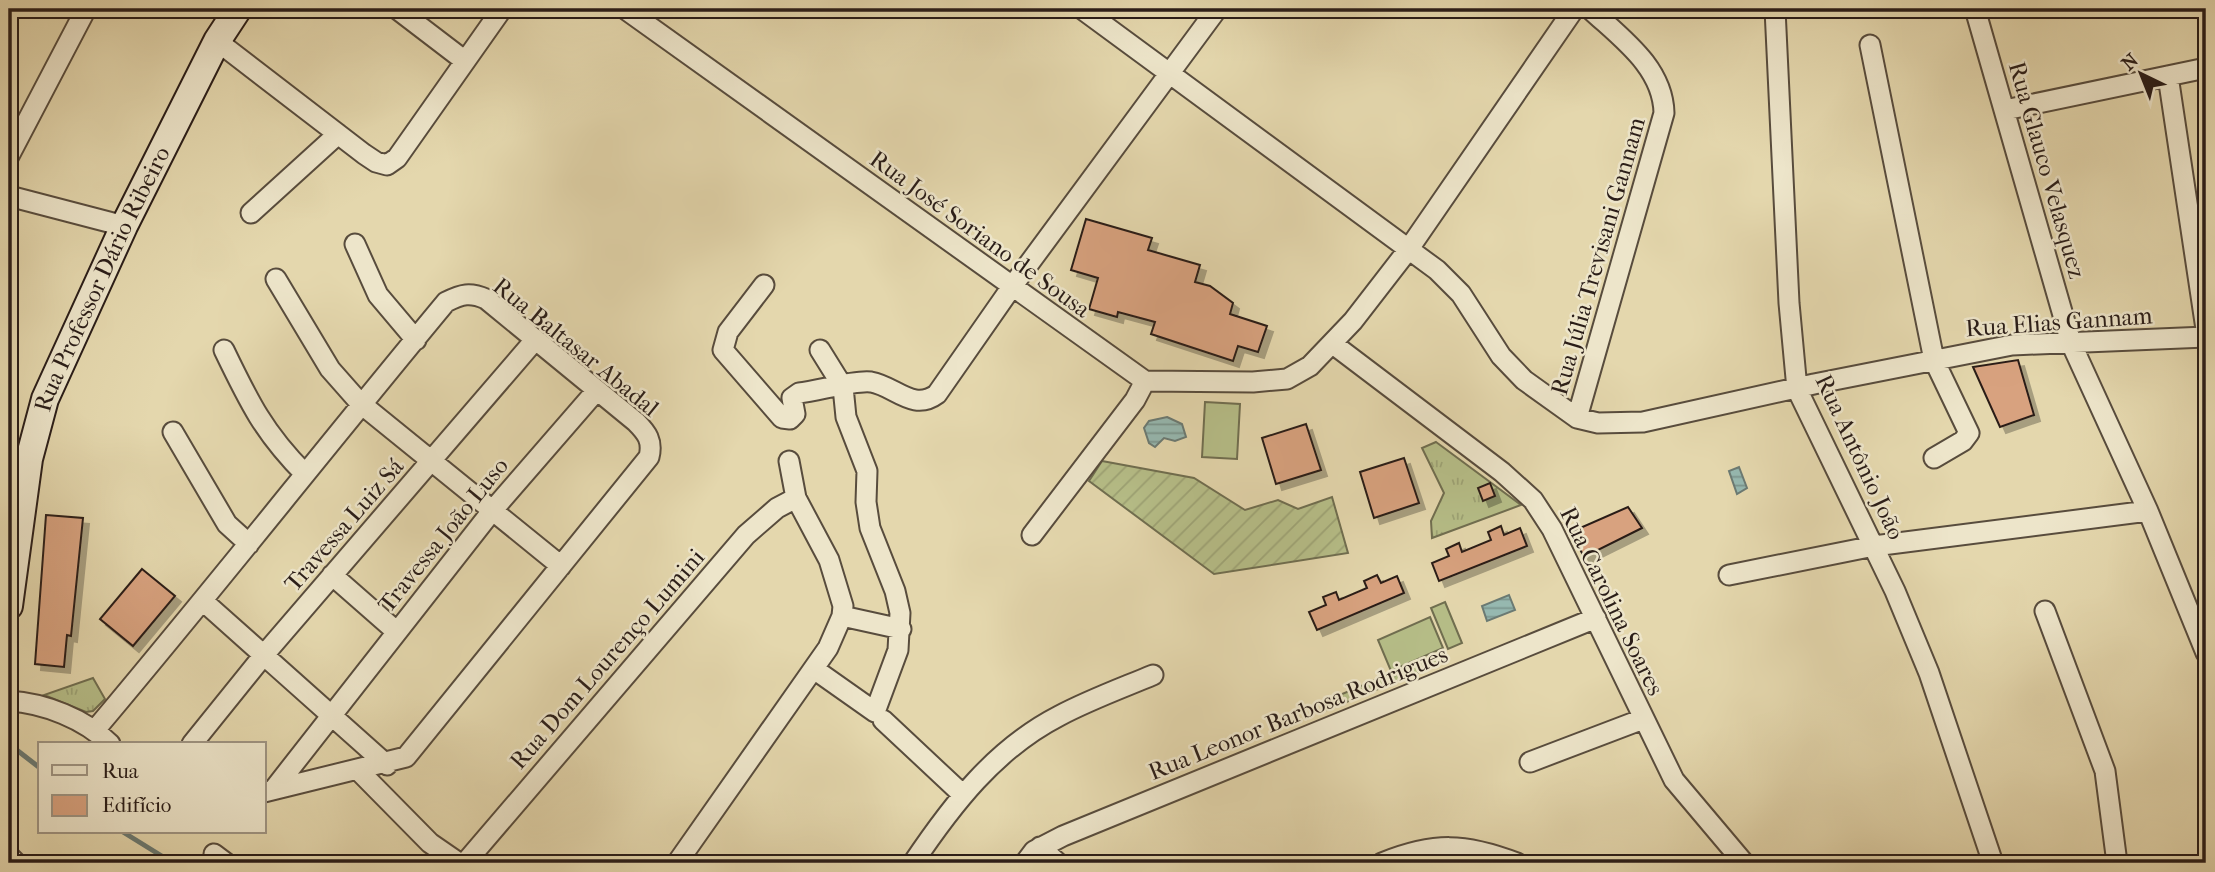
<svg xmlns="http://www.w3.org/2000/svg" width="2215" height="872" viewBox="0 0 2215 872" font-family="'IM FELL French Canon',serif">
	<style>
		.grass { fill: url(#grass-tufts); stroke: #706e50; stroke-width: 2 }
		.garden { fill: url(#garden-furrows); stroke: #706e50; stroke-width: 2 }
		.pitch { fill: #b6be88; stroke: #706e50; stroke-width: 2 }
		.water { fill: url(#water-rules); stroke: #6b7a73; stroke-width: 2 }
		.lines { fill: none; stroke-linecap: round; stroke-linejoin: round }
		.stream { stroke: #6b7a73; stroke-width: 5 }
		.building { fill: #d8a27f; stroke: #2a1d18; stroke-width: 2; filter: url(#shadow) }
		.street-casing { stroke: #584c3d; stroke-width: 23 }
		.secondary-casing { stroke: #2a1d18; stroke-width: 30 }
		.street { stroke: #ede5ca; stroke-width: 19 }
		.secondary { stroke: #ede5ca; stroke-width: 26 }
		.labels { text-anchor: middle; stroke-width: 5; stroke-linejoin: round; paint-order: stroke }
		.street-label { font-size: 24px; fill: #2a1d18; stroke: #ede5ca }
	</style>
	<defs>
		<pattern id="grass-tufts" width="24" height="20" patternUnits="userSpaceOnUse" patternTransform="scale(1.75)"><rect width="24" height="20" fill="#b6be88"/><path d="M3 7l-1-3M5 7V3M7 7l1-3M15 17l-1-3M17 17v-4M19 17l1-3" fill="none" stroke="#9da375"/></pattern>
		<pattern id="garden-furrows" width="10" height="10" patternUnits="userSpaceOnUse" patternTransform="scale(1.75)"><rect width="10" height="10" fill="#b6be88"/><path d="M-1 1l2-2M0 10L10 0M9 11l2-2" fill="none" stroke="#9da375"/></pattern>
		<pattern id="water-rules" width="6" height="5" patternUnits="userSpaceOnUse" patternTransform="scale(1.75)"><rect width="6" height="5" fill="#96b8b0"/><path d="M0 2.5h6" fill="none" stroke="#7b958e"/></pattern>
		<filter id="shadow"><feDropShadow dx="6" dy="6" stdDeviation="0" flood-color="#0004"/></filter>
	</defs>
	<rect width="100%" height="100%" fill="#e4d7ad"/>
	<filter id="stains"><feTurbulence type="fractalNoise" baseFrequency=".00286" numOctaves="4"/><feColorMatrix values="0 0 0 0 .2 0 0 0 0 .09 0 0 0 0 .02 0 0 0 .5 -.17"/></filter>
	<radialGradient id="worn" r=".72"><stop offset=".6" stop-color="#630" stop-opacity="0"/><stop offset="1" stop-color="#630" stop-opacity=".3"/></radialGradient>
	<path class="grass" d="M1436 442 1521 505 1432 538 1431 521 1444 493 1422 448Z
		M1435 655 1439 664 1327 710 1323 702Z
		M93 678 105 699 93 711 86 712 44 695Z"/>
	<path class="garden" d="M1102 461 1194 478 1245 510 1278 500 1298 509 1332 497 1348 553 1214 574 1089 481Z"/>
	<path class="pitch" d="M1205 402 1240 404 1237 459 1202 457Z
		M1445 602 1462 643 1448 649 1431 608Z
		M1430 617 1443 648 1391 671 1378 640Z"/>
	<path class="water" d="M1167 417 1182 424 1186 437 1175 441 1164 438 1155 447 1149 443 1144 428 1149 421Z
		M1739 467 1747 488 1737 494 1729 471Z
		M1509 595 1515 610 1487 621 1482 606Z"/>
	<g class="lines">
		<path class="stream" d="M9 744 40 768
			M123 832 173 863"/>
	</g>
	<path class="building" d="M1086 219 1152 238 1148 250 1200 265 1195 282 1210 286 1233 303 1230 314 1267 326 1258 352 1238 346 1233 361 1151 334 1155 322 1118 312 1117 317 1089 309 1098 278 1071 270Z
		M2018 360 2034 415 2000 427 1973 367Z
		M1306 424 1321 470 1276 484 1262 438Z
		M1404 458 1419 503 1374 518 1360 472Z
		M1490 483 1495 496 1483 501 1478 488Z
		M1628 507 1642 528 1584 557 1571 532Z
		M46 515 83 518 71 636 67 635 64 667 35 664Z
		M1501 526 1504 535 1520 528 1527 546 1439 581 1432 563 1449 556 1446 549 1459 543 1462 552 1491 540 1488 532Z
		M142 569 175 596 133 646 100 619Z
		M1377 575 1381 583 1397 576 1404 593 1317 630 1309 612 1326 605 1323 597 1336 592 1339 600 1367 588 1364 581Z"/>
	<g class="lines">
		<defs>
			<path id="street" d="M397 9 465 61
				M625 9 1145 381 1253 382 1287 379 1310 366 1353 321 1408 250 1574 9
				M1082 9 1437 270 1461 294 1501 356 1524 380 1577 418 1598 423 1643 422 1814 384 2012 345 2206 337
				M1775 9 1789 303 1797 389 1895 591 1929 673 1993 863
				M1975 9 2071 343 2148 511 2206 653
				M217 41 364 154 376 162 387 165 397 158 502 9
				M1870 45 1934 360 1969 433 1963 441 1934 458
				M2168 76 2206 329
				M2005 110 2206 68
				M9 156 86 9
				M9 196 124 226
				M251 213 338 134
				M355 244 378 295 416 340
				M276 279 330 369 360 403 561 566
				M764 285 728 332 723 350 782 418 790 419 795 414 792 398 799 393C818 391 855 380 871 382 895 386 913 412 937 394L1011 288 1217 9
				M1333 344 1502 472 1533 500 1552 529 1674 780 1744 863
				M224 350C249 402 264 433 305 474
				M1577 418 1664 113C1663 67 1621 38 1590 9
				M173 432 227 524 249 544
				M1032 535 1135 400 1145 381
				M332 575 397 632
				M1729 575 1874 546 2148 511
				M203 601 387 765
				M2045 611 2105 771 2117 863
				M842 616 901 629
				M814 669 875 712 898 650 900 613 895 591 870 528 866 502 867 471 846 417 843 387 820 350
				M9 701C44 703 85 719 110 744
				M883 720 961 793
				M95 730C214 589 328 444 446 302 462 294 470 292 486 299L636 422C647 433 653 441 649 457L406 757 264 792
				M192 744 263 656 535 340
				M1530 762 1643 719
				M359 771 430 843 459 863
				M274 789 492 511 597 390
				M1040 847 1058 863
				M214 854 226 863
				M9 856 16 863
				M465 863 746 535 777 508 796 498
				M677 863 828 648 842 616 843 606 829 560 796 498 789 461
				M913 863C952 805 995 749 1059 716 1089 700 1122 688 1153 675
				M1025 863 1034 851 1063 836 1596 618
				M1382 863C1434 842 1465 843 1517 863"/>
			<g id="secondary">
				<path id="s1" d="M9 606 29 459 45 399 124 226 217 41 238 9"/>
			</g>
		</defs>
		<use href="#street" class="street-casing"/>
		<use href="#secondary" class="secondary-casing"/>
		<use href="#street" class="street"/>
		<use href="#secondary" class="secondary"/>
	</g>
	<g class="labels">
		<g class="street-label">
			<text transform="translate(2047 170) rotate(74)" y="8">Rua Glauco Velasquez</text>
			<text transform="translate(980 234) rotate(36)" y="8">Rua José Soriano de Sousa</text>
			<text transform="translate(1598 256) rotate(-74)" y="8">Rua Júlia Trevisani Gannam</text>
			<text dy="8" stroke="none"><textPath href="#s1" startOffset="343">Rua Professor Dário Ribeiro</textPath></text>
			<text transform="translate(2059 322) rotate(-4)" y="8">Rua Elias Gannam</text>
			<text transform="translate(576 347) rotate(39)" y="8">Rua Baltasar Abadal</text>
			<text transform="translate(1860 457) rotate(65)" y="8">Rua Antônio João</text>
			<text transform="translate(344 525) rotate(-49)" y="8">Travessa Luiz Sá</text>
			<text transform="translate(443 535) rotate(-51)" y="8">Travessa João Luso</text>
			<text transform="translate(1612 601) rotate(64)" y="8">Rua Carolina Soares</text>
			<text transform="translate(607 659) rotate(-49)" y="8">Rua Dom Lourenço Lumini</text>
			<text transform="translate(1298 713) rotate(-22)" y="8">Rua Leonor Barbosa Rodrigues</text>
		</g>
	</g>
	<rect width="2215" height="872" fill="none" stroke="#e4d7ad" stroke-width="35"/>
	<rect x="10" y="10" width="2194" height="851" fill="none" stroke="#2a1d18" stroke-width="3.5"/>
	<rect x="18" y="18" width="2180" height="837" fill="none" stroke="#2a1d18" stroke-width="2"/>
	<rect x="38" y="742" width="228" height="91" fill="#ede5ca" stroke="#9f9583" stroke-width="2"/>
	<rect x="52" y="765" width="35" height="10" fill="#ede5ca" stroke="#9f9583" stroke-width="2"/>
	<text x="102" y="778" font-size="21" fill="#2a1d18">Rua</text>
	<rect x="52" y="795" width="35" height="21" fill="#d8a27f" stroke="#9f9583" stroke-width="2"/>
	<text x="102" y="812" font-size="21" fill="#2a1d18">Edifício</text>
	<g transform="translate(2141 74) rotate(317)" stroke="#ede5ca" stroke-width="5" paint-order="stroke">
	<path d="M0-5L12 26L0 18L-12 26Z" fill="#2a1d18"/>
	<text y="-10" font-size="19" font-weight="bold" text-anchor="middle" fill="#2a1d18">N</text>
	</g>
	<rect width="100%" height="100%" filter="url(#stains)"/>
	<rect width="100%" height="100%" fill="url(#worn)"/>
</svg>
